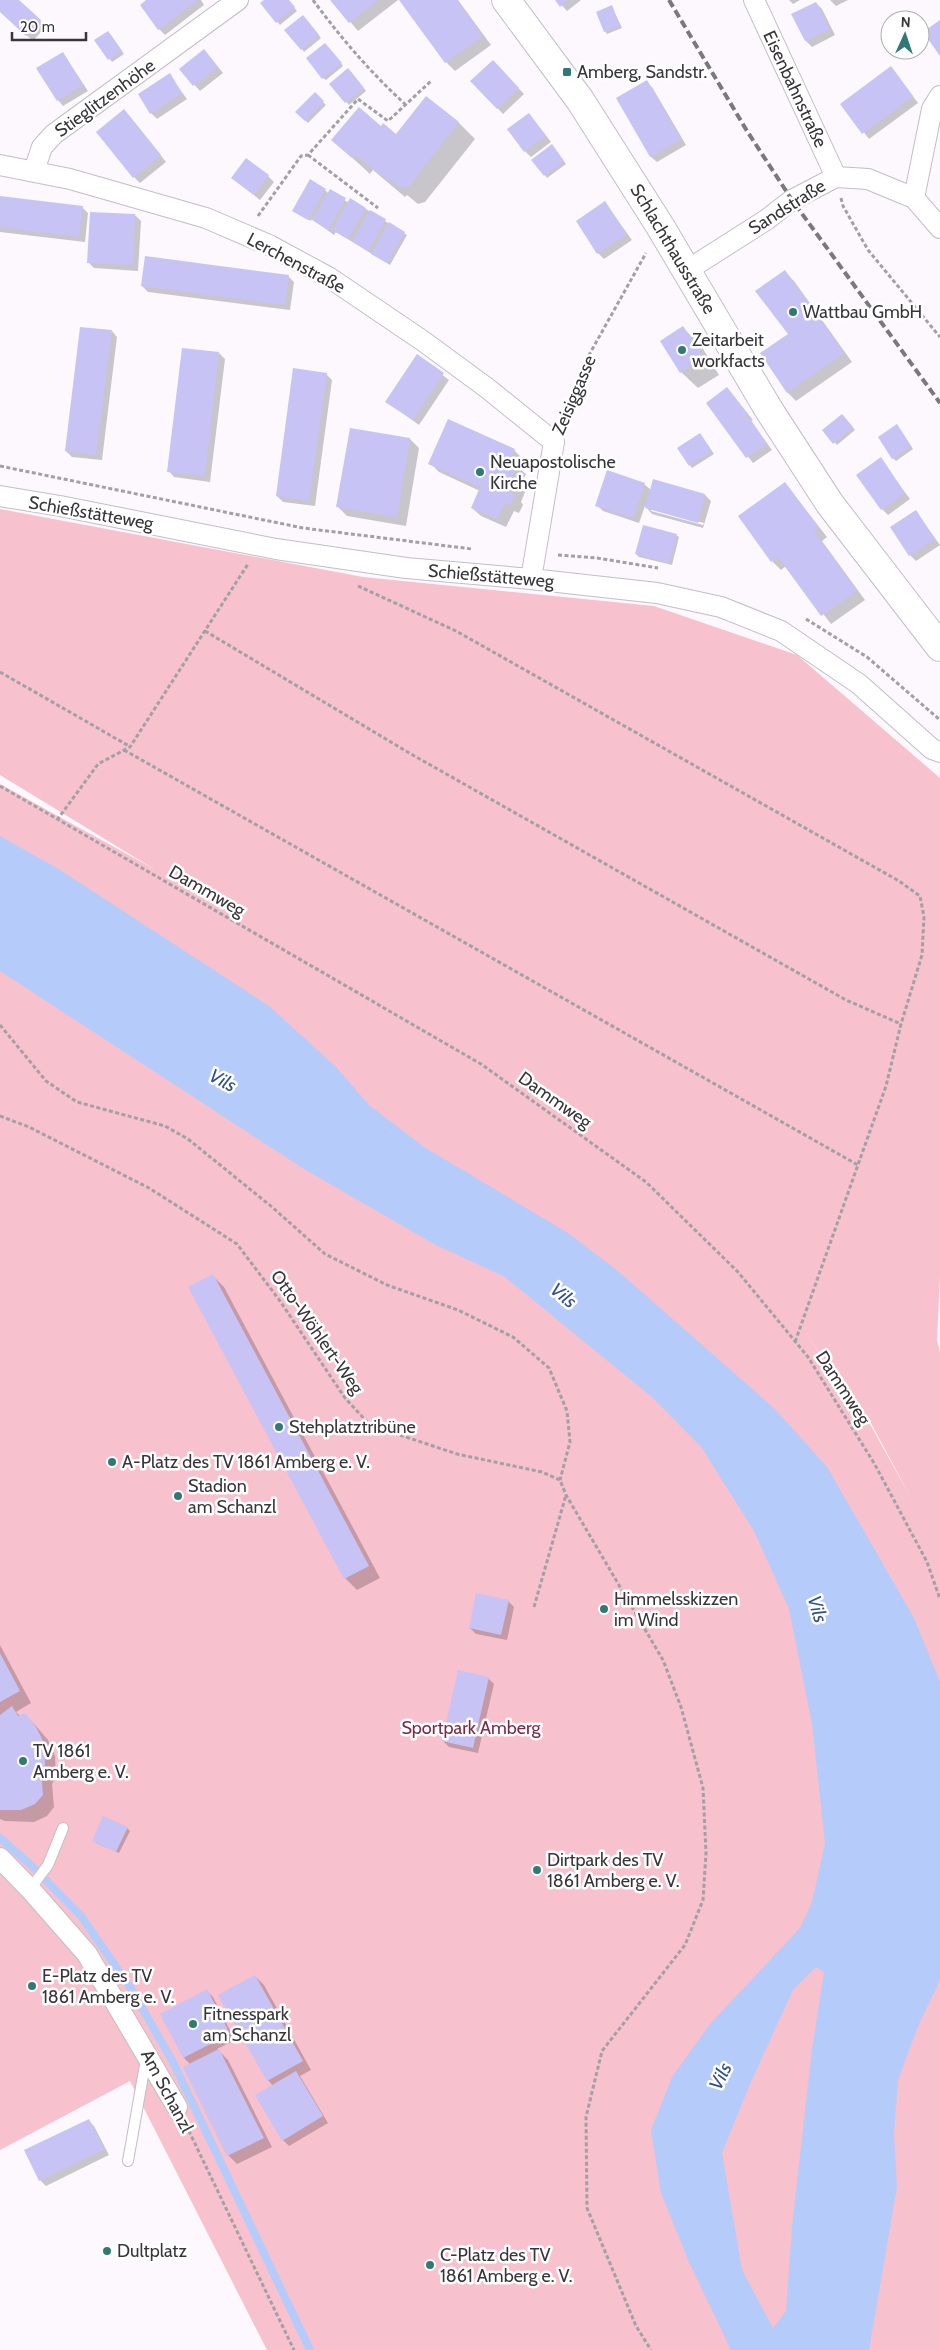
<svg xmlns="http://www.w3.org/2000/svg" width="940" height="2350" viewBox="0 0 940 2350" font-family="Cabin,sans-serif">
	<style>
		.green { fill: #f7c1ce; fill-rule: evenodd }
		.water { fill: #b5ccfa; fill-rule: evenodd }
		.shadow { fill: #0003; fill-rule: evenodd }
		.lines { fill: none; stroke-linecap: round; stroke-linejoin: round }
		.stream { stroke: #b5ccfa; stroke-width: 8 }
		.building { fill: #c7c3f5 }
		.lane-casing { stroke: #c3bdc7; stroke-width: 12 }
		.street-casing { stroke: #c3bdc7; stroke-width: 22 }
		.secondary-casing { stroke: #c3bdc7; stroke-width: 30 }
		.path { stroke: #a3a0a5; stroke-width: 3; stroke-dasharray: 4 2.5; stroke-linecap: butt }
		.lane { stroke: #fff; stroke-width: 10 }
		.street { stroke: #fff; stroke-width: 20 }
		.secondary { stroke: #fff; stroke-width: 28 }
		.rail { stroke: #7b787d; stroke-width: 4; stroke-dasharray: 8 4; stroke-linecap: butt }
		.poi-dot { fill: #317974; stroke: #fff; stroke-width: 2 }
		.labels { text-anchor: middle; stroke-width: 5; stroke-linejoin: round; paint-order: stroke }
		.poi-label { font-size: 18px; fill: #38363a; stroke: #fff; text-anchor: start }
		.street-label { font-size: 18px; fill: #38363a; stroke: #fff }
		.park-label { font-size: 18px; fill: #7c2b46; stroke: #fff }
		.water-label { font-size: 19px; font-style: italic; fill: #304f92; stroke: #fff }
	</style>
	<rect width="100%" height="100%" fill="#fcf8fe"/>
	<path class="green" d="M0 509 363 577 654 606 797 655 940 778V1276L937 1340 940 1352V2350H267L130 2081 0 2150V784L154 869 0 775ZM803 1330 872 1425 911 1498 871 1426Z"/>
	<path class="water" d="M0 836 57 868 269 1006 336 1067 369 1105 424 1147 568 1233 618 1271 775 1409 827 1467 914 1618 940 1682V1980L919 2024 898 2080 894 2134 897 2187 869 2350H731L689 2262 661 2193 651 2130 672 2077 710 2024 800 1928 812 1902 825 1843 812 1724 789 1609 754 1531 702 1448 653 1398 505 1277 434 1244 304 1169 0 971ZM816 1967 824 1972 812 2049 792 2226 786 2311 773 2328 742 2270 722 2153 750 2084 793 1990Z"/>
	<path class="shadow" d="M0 0H18L46 26 33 41 0 11Z
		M148 0H201L204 5 165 35 159 29Z
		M266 0H288L297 11 280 25 262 3Z
		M332 0H398L358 31Z
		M401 0H458L491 45 455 71 446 62Z
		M557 0H581L567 11Z
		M789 0H800L793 4Z
		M830 0H848L836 6Z
		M816 3 822 9 835 35 812 47 806 41 793 15Z
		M612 7 622 28 607 34 605 31Z
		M306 19 321 38 304 52 302 49Z
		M111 35 124 54 112 62 96 41Z
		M328 47 343 66 326 80 323 78Z
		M63 53 88 91 63 106 58 100Z
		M210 57 223 73 200 91 181 70Z
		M493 61 524 94 503 114 472 81Z
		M351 72 366 91 349 105 331 84Z
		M896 74 918 103 869 139 842 104Z
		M169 75 187 99 157 119 151 113Z
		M646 82 652 87 686 145 657 162 651 157 617 98Z
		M315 94 326 105 308 123 297 112Z
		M426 98 459 123 475 139 425 202 418 204 407 195 405 197 373 170 370 174 333 140 381 128 396 136Z
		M529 114 551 142 531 157 525 151Z
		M130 117 166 162 140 183 134 177Z
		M554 149 566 164 547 178 545 175Z
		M268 176 274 182 260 200 232 178Z
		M325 190 329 194 330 191 349 203 366 209 407 235 390 265 336 232 334 235 312 219 311 221 296 213Z
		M0 197 82 207 88 213 85 242 0 232Z
		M605 203 632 240 604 259 598 253Z
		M135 215 141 221 138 271 94 268 88 262Z
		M785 272 794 281 852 362 796 401 788 393 789 334Z
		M288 276 294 282 290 310 148 292 142 286Z
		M683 328 700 344 719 375 698 388 681 372Z
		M112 331 117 337 102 460 72 457 66 451Z
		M219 353 225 359 210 482 174 477 169 471Z
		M417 356 449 380 419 425 387 402Z
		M326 374 332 380 315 506 283 502 277 496Z
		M727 389 753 420 751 421 772 450 753 463 708 403Z
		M842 415 855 430 837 445 824 430Z
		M900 429 913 449 896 461 893 458Z
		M700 434 714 454 692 468 690 465Z
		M410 439 419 448 406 526 347 516 338 507Z
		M514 450 523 459 519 468 526 474 520 487 525 492 521 502 523 505 519 513 514 511 506 527 481 516 472 508 480 491 439 472 430 463Z
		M880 459 910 499 888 515 882 509Z
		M785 483 827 537 822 541 865 600 831 624 786 566 781 570 772 561Z
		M644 484 651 490 705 495 711 501 703 528 652 514 645 506 639 523 603 511 597 505ZM651 509 704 523 703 525 651 511Z
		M916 512 940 545 916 561 910 555Z
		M676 535 679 537 672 565 639 557 636 554Z
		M213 1276 224 1287 380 1578 357 1590 345 1578Z
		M508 1601 514 1607 507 1640 476 1634 470 1628Z
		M0 1645 31 1703 16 1712 20 1716 24 1714 36 1726 48 1740 55 1756 56 1777 52 1784 54 1807 47 1816 34 1822 5 1821 0 1819Z
		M488 1678 494 1684 478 1753 449 1747 443 1741Z
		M127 1828 130 1831 119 1853 96 1843Z
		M255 1976 264 1985 311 2070 300 2076 328 2123 289 2146 283 2140 273 2086 268 2080Z
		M207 1991 213 1997 235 2040 217 2049 228 2060 272 2147 237 2164 228 2155 185 2068 191 2065 184 2058Z
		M88 2120 94 2126 109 2155 46 2186 40 2180Z"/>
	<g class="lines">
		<path class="stream" d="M0 1838 30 1864 81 1916 130 1987 173 2062 310 2350"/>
	</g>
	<path class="building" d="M0 0H19L41 20 26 36 0 12Z
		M146 0H198L158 30 140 5Z
		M264 0H289L295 7 276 23 260 3Z
		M330 0H378L349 23Z
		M399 0H457L483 36 445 63Z
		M555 0H568L560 7Z
		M816 2 830 29 805 41 791 14Z
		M612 5 620 26 604 32 596 12Z
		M303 15 319 35 301 50 284 30Z
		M940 20V56L923 32Z
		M108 31 122 51 108 60 94 40Z
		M325 43 342 63 322 79 306 58Z
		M204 49 218 67 193 86 179 69Z
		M63 52 83 85 57 101 36 68Z
		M493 60 519 88 497 109 470 81Z
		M891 66 913 96 862 134 840 104Z
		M348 68 364 88 345 103 329 84Z
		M170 73 182 93 150 114 138 94Z
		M647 80 681 139 650 157 616 98Z
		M315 92 324 101 305 121 295 112Z
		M426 96 459 122 409 186 400 188 390 179 388 181 356 155 352 158 331 140 359 107 381 126 383 123 396 134Z
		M124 109 161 155 133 178 96 132Z
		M529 113 546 136 524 152 507 129Z
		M552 144 564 161 544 176 531 160Z
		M246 158 269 175 254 195 231 178Z
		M310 179 326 189 308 220 292 211Z
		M330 189 346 198 328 230 312 220Z
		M0 196 83 206 79 237 0 227Z
		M350 198 366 208 348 239 332 230Z
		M605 201 627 234 597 254 576 221Z
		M370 210 386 219 368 251 352 241Z
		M90 212 135 214 133 265 87 263Z
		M389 222 405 232 387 263 371 254Z
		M145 256 289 275 285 305 141 286Z
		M785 270 844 353 787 393 760 353 788 334 755 291Z
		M683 326 704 358 680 373 660 341Z
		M80 327 112 330 96 455 65 451Z
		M182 348 219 352 205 476 167 472Z
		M417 354 444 373 413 420 385 402Z
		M293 368 327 373 309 501 276 496Z
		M727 387 748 414 732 426 748 416 767 444 746 458 706 403Z
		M842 414 853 427 833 444 822 430Z
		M448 419 515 449 509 461 518 464 511 479 517 482 512 493 515 495 510 505 505 503 497 519 471 508 480 487 428 464Z
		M897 424 911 446 892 459 878 437Z
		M350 428 410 438 397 517 336 507Z
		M700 433 712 451 689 466 677 448Z
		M881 457 905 493 881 510 856 475Z
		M607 470 645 483 633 518 595 506Z
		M653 479 705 494 698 523 645 508Z
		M785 482 819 528 814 531 857 591 821 616 778 557 771 562 738 516Z
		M916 510 935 539 909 556 890 527Z
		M643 525 677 534 669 563 635 554Z
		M213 1274 369 1566 344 1579 188 1287Z
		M476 1593 509 1600 501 1635 469 1628Z
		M0 1653 20 1691 0 1702Z
		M458 1670 489 1677 473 1748 442 1741Z
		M12 1706 18 1716 25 1713 36 1727 44 1743 45 1765 41 1772 43 1795 35 1804 21 1810H0V1715Z
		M103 1816 128 1827 116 1852 92 1841Z
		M255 1975 303 2061 267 2081 218 1995Z
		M207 1989 230 2034 183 2058 160 2014Z
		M219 2049 264 2138 227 2156 183 2067Z
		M296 2071 323 2116 282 2141 255 2095Z
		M89 2119 104 2149 39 2181 24 2150Z"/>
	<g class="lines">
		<defs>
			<path id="lane" d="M30 1889 48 1865 63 1828
				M128 2161 146 2059"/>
			<path id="street" d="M754 0 836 177
				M0 165 70 179 206 218 269 245 330 278 423 341 487 388 554 442 531 579
				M34 171 42 147 54 134 238 0
				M914 198 932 109 940 96
				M686 271 766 220 792 200 836 177 868 179 914 198 940 228
				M0 496 60 506 276 549 406 568 531 579 657 593 721 607 781 631 859 684 932 749 940 752
				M0 1858 30 1889 87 1954 177 2107"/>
			<path id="secondary" d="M506 0 580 100 660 226 769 410 830 504 940 647"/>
		</defs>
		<use href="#lane" class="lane-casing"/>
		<use href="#street" class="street-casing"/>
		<use href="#secondary" class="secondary-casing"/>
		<path class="path" d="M313 0C341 38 370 72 405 104
			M308 155 378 208
			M841 198 843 206 868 250 940 337
			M258 216 301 156 308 155 358 99 388 121 431 81
			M562 422 589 355 646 253
			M0 466 303 528 472 549
			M558 555 597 558 658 568
			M358 586 456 631 899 881 920 896 924 917 922 955 901 1024 886 1086 795 1342
			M806 619 867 657 940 720
			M205 631 411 754 846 1000 901 1024
			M0 672 129 746
			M124 750 858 1165
			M0 786 481 1064 646 1182 738 1272 808 1357 874 1463 927 1562 940 1599
			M57 820 98 764 130 747 248 564
			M0 1025 46 1081 77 1102 165 1126 188 1139 272 1207 325 1254 387 1285 458 1310 513 1337 549 1368 567 1411 570 1442 560 1480
			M0 1116 29 1127 149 1188 237 1244 280 1301 345 1398 370 1425 457 1454 542 1472 560 1480 566 1495 663 1660 681 1707 703 1788 706 1853 703 1900 685 1945 602 2051 586 2117 587 2208 636 2326 651 2350
			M534 1607 566 1495
			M186 2125 294 2350"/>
		<use href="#lane" class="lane"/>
		<use href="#street" class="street"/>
		<use href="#secondary" class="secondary"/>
		<path class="rail" d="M669 0 747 131 792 200 940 403"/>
	</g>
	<g class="poi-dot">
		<rect x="562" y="67" width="10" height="10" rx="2.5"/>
		<circle cx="793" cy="312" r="5"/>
		<circle cx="682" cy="350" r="5"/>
		<circle cx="480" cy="472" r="5"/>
		<circle cx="279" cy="1427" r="5"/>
		<circle cx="112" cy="1462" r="5"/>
		<circle cx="178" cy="1496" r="5"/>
		<circle cx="604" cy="1609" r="5"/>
		<circle cx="23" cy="1761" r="5"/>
		<circle cx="537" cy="1870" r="5"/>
		<circle cx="32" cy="1986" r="5"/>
		<circle cx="193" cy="2024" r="5"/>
		<circle cx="107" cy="2251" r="5"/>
		<circle cx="430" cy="2265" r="5"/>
	</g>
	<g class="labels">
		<g class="poi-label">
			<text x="577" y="78">Amberg, Sandstr.</text>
			<text x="803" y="318">Wattbau GmbH</text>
			<text x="692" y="346">Zeitarbeit<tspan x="692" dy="21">workfacts</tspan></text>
			<text x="490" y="468">Neuapostolische<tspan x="490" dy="21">Kirche</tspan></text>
			<text x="289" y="1433">Stehplatztribüne</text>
			<text x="122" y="1468">A-Platz des TV 1861 Amberg e. V.</text>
			<text x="188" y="1492">Stadion<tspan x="188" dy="21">am Schanzl</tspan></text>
			<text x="614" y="1605">Himmelsskizzen<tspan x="614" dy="21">im Wind</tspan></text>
			<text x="33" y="1757">TV 1861<tspan x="33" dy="21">Amberg e. V.</tspan></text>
			<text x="547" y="1866">Dirtpark des TV<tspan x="547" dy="21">1861 Amberg e. V.</tspan></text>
			<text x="42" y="1982">E-Platz des TV<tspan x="42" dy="21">1861 Amberg e. V.</tspan></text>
			<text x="203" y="2020">Fitnesspark<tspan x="203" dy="21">am Schanzl</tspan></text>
			<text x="117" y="2257">Dultplatz</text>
			<text x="440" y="2261">C-Platz des TV<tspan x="440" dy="21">1861 Amberg e. V.</tspan></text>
		</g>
		<g class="street-label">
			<text transform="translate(795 89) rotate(65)" y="6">Eisenbahnstraße</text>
			<text transform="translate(105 98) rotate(-36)" y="6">Stieglitzenhöhe</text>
			<text transform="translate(787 207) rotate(-32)" y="6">Sandstraße</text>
			<text transform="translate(673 249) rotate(59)" y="6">Schlachthausstraße</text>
			<text transform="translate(296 263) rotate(28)" y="6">Lerchenstraße</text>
			<text transform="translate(574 395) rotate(-67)" y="6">Zeisiggasse</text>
			<text transform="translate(91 513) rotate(10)" y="6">Schießstätteweg</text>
			<text transform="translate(491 576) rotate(5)" y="6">Schießstätteweg</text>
			<text transform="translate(207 891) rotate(30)" y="6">Dammweg</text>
			<text transform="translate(555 1100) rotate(35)" y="6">Dammweg</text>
			<text transform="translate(317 1332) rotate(55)" y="6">Otto-Wöhlert-Weg</text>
			<text transform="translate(843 1388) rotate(57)" y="6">Dammweg</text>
			<text transform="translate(167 2091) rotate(62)" y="6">Am Schanzl</text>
		</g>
		<g class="park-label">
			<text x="471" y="1734">Sportpark Amberg</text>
		</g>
		<g class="water-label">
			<text transform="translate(223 1080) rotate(28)" y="7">Vils</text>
			<text transform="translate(564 1295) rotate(40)" y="7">Vils</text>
			<text transform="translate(818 1609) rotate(74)" y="7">Vils</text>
			<text transform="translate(720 2076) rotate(-64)" y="7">Vils</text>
		</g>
	</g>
	<g transform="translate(905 35) rotate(3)"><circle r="24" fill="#ffffff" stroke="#afafb0"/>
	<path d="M0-4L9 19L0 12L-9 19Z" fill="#317974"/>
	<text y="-8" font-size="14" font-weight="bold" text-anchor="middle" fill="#38363a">N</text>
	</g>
	<path d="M12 32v8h74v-8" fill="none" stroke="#38363a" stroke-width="2.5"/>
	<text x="20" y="32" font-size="15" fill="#38363a" stroke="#ffffff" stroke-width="4" paint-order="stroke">20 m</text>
</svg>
